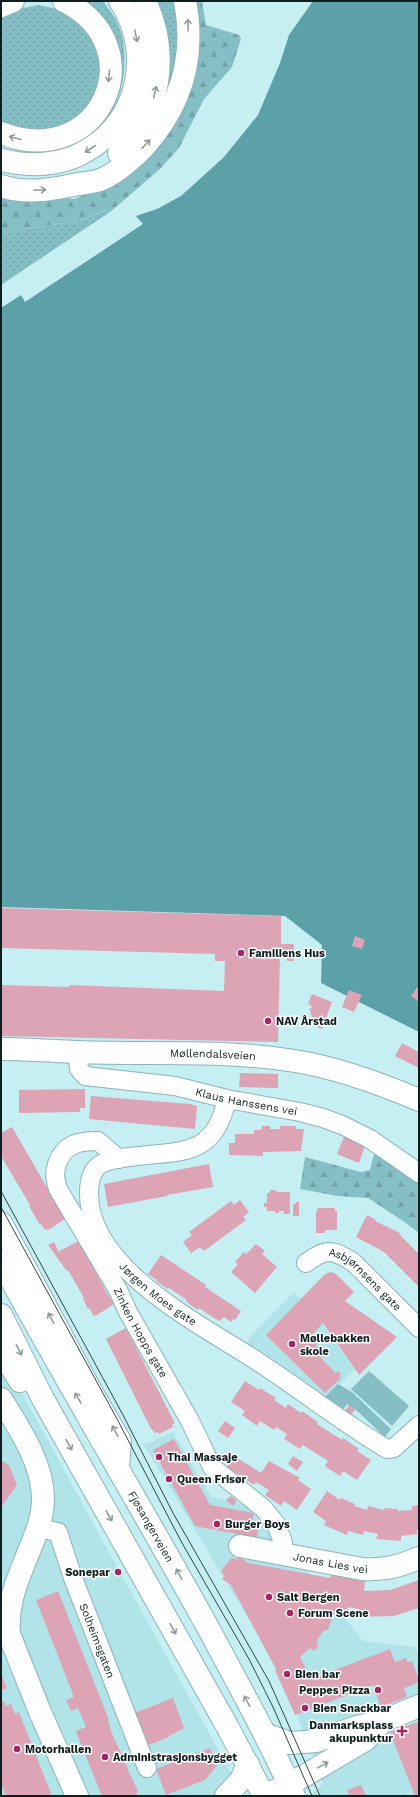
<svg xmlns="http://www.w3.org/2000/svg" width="420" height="1797" viewBox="0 0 420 1797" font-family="'Work Sans',sans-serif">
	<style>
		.built { fill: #b0e4e9 }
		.grass { fill: url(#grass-dots) }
		.forest { fill: url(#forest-firs) }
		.garden { fill: #85bec4 }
		.water { fill: #5ca1a8 }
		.building { fill: #dda4b6 }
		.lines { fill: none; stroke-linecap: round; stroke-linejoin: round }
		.minor-casing { stroke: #8bb4b8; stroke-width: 20 }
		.tertiary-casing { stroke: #8bb4b8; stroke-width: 24 }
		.secondary-casing { stroke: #8bb4b8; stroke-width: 24 }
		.primary-casing { stroke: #8bb4b8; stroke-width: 24 }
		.trunk-casing { stroke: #8bb4b8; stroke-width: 24 }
		.minor { stroke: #fff; stroke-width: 18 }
		.tertiary { stroke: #fff; stroke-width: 22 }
		.secondary { stroke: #fff; stroke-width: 22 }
		.primary { stroke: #fff; stroke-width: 22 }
		.trunk { stroke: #fff; stroke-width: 22 }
		.tram { stroke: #304547; stroke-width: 1 }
		.oneway { stroke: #939a9b }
		.poi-dot { fill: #ac2162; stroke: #fff; stroke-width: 1.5 }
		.labels { text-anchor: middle; stroke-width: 3; stroke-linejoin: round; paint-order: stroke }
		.poi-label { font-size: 11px; font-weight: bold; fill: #0f1f20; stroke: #fff; text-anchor: start }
		.street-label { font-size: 11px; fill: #0f1f20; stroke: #fff }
	</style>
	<defs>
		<pattern id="grass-dots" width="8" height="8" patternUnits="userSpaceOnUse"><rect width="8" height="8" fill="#85bec4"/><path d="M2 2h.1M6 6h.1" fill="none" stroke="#72a3a8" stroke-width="1.8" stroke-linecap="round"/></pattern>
		<pattern id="forest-firs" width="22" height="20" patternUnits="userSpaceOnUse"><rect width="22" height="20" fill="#85bec4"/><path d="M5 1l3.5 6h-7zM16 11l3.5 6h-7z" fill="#72a3a8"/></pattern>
	</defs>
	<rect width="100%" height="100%" fill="#c5eff3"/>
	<path class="built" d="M294 1292 317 1316 354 1369 323 1401 246 1349 249 1338Z
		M1 1354 97 1531 244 1796H1Z
		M173 1432 211 1497 258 1508 363 1641 415 1647 419 1657V1796H310L323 1784 280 1671 144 1445Z"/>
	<path class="grass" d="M81 1H103C109 9 116 18 119 27 125 41 125 57 124 72 119 118 91 145 46 153L45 149 116 93Z
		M156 1H179L182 49 168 92 166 89C169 58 171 29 156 1Z
		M38 5 63 10 83 23 102 61 94 100 71 124 39 132 1 124V16L13 10Z
		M107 210 110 212 1 285V238L13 231 79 221Z"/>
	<path class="forest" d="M195 1H202L206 25 239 35 241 39 232 67 204 99 179 148 160 169 110 212 106 210 79 221 13 231 1 238V191L74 199 100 189 150 155 171 130 187 99 196 70 199 35Z
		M375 1150 419 1181V1233L406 1223 368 1198 338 1196 300 1189 305 1157 361 1172 370 1170Z"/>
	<path class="garden" d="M369 1371 409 1406 392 1426 351 1389Z
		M338 1384 352 1392 391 1429 385 1437 356 1410 347 1404 343 1410 324 1398Z"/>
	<path class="water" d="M313 1H419V1032L321 983 322 945 285 916 1 907V308L21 295 25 302 143 224 136 216 157 209 181 196 224 157 258 115 280 63 289 35Z"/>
	<path class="building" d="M1 908 281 916V944H294V961H287V956L280 955 278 1042 1 1036V985L69 987V985L224 991 225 961H215V954L1 948Z
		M355 936 365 940 362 949 352 946Z
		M419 985V1000L418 1001 411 996Z
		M349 990 362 995 354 1012 342 1007Z
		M312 994 332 1002 322 1029 315 1026 309 1008 311 1009 312 1006 308 1004Z
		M402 1043 419 1052V1068L395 1056Z
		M240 1073 278 1074V1088L239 1087Z
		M85 1089V1108H80V1112L19 1113V1090Z
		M91 1096 190 1104 197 1106 195 1129 89 1119Z
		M262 1126H270V1129H280V1126H296V1129H304L301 1151 263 1152V1156L229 1155V1143H235V1134H254V1130H261Z
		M12 1127 65 1219 50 1229 45 1230 41 1224 40 1225 29 1206 30 1205 1 1156V1133Z
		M345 1135 366 1143 359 1163 337 1154Z
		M209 1164 213 1187 167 1195V1194V1196L108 1207 104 1184Z
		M271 1190H275L277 1192H290V1214H284V1211H279V1213H275V1211H267V1207H264V1203H267V1193H269Z
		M240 1200 249 1212 243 1217 246 1220 204 1251 200 1247 191 1253 183 1242 192 1235 189 1232 231 1201 234 1205Z
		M296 1202H299V1216H293V1204H295Z
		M317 1208H335V1211H337V1230H325V1233H316V1211H318Z
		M367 1215 376 1220 375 1221 400 1233 399 1234 419 1254V1287L384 1252 356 1237Z
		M79 1241 107 1293 114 1304 97 1315 94 1316 89 1308 88 1309 83 1299 84 1298 68 1270 67 1271 48 1245 54 1242 59 1252 61 1250Z
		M256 1244 265 1251 262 1254 277 1267 255 1293 231 1272 238 1264 235 1262 244 1252 246 1254Z
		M161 1255 206 1285 205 1287 241 1311 235 1320 233 1319 231 1322 224 1317 220 1321 214 1318 199 1308 198 1310 192 1306 186 1301 187 1300 169 1288 168 1289 156 1281 157 1280 148 1274Z
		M331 1272 336 1274 354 1292 345 1301 397 1337 359 1375 323 1323 309 1338 325 1354 321 1358 336 1373 338 1371 341 1374 339 1376 341 1378 325 1393 266 1335 325 1274Z
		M126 1328 175 1423 172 1424 173 1427 159 1434 158 1432 155 1433 150 1427 106 1339Z
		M245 1381 259 1390 260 1388 276 1398 274 1400 286 1408 288 1404 301 1413 302 1411 318 1422 317 1424 342 1440 343 1438 359 1449 357 1451 371 1460 357 1480 343 1471 340 1476 325 1466 328 1461 303 1445 300 1449 284 1439 287 1434 276 1427 274 1430 260 1421 257 1426 242 1415 245 1411 231 1402Z
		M349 1405 355 1410 351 1415 345 1411Z
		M225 1421 235 1428 228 1438 218 1431Z
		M174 1439 210 1505 254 1513 252 1521 260 1522 257 1538 195 1526 153 1450Z
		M234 1456 261 1473 269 1461 300 1478 298 1480 311 1489 297 1510 284 1501 281 1506 265 1495 269 1490 256 1482 254 1485 227 1467Z
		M293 1456 303 1462 297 1471 288 1464Z
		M1 1460 9 1465 17 1485 1 1507Z
		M327 1491 340 1500 341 1498 355 1504 354 1506 367 1510 368 1506 384 1510V1508L398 1509V1511L412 1510V1506L419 1505V1530H417V1534L401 1536V1541L376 1539 378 1534 364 1531 363 1535 348 1531 347 1535 324 1525 326 1521 313 1512Z
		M231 1496 237 1501 233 1506 226 1500Z
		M239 1556 248 1563 330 1578 331 1575 365 1581 364 1591 390 1590 419 1580V1608L394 1616 357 1617 358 1609 348 1607 347 1613 335 1611 328 1629 326 1631 324 1630 317 1640 318 1642 316 1644 319 1646 314 1651 310 1648 300 1657 311 1679 390 1649 395 1662 406 1658 407 1662 412 1661 419 1680 417 1683 404 1688 407 1697 381 1707 373 1685 295 1715 275 1670 276 1669 231 1585 222 1579 224 1576 221 1571 231 1558 237 1559Z
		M58 1591 109 1720H108L111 1731 138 1792 136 1793 138 1796H102L79 1739 76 1731 86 1727 78 1708 71 1711 66 1700 74 1697 36 1600Z
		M1 1673 7 1688 1 1690Z
		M173 1698 184 1728 169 1736V1737L146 1746 134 1713Z
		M4 1701 6 1706 11 1704 15 1714 19 1712 52 1796H6L1 1784V1702Z
		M417 1722 419 1727V1796H415L390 1732Z
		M210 1748 218 1764 205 1780 166 1795 156 1769Z
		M361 1785 366 1796H349L347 1790Z"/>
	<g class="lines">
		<defs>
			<g id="minor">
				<path id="s1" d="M77 1052 79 1069 85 1076 175 1086 227 1099 300 1112 323 1118 342 1125 370 1139 419 1173"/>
				<path id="s2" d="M227 1099C214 1159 180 1150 130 1157 120 1158 110 1159 101 1164 91 1170 89 1183 89 1193 88 1269 202 1325 257 1361 301 1390 342 1422 387 1449L394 1448 419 1425"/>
				<path id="s3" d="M119 1159 98 1141C78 1141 64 1144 57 1164 54 1174 55 1179 58 1189L118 1290 128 1312 190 1421 212 1467 263 1508 276 1524 283 1542 281 1554"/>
				<path id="s4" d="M306 1263C326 1248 332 1249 353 1262L419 1328"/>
				<path id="s5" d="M38 1528 58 1532 73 1578 147 1768"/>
			</g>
			<g id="tertiary">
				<path id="s6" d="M1 1049C26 1049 52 1051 77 1052 150 1055 222 1049 295 1061 338 1068 379 1083 419 1100"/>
				<path id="s7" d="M240 1546 362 1569C385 1570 397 1567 419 1558"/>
			</g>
			<path id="secondary" d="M1 1399C19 1428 43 1463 43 1499 43 1522 31 1545 23 1566 14 1588 7 1609 9 1634L40 1712 77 1796"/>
			<path id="primary" d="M266 1735 290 1743 316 1741 357 1727 383 1721 419 1706
				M226 1796 241 1780 248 1764
				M265 1796 304 1776 365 1740 383 1721"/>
			<g id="trunk">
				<path d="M1 6 13 1"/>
				<path d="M1 133C100 172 156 47 64 1"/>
				<path d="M119 153C162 115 169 51 145 1"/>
				<path d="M1 160C29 167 61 166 86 151 140 121 153 51 120 1"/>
				<path d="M1 186C25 194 50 190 73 185 82 183 92 183 100 180 115 174 130 161 142 149 181 107 196 58 185 1"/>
				<path d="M1 1223 91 1391 120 1441 118 1469"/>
				<path id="s8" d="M1 1261C69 1387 143 1509 212 1635 240 1688 270 1740 294 1796"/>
				<path d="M1 1315 43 1399 227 1726 264 1796"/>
				<path d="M1 1350 20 1381"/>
			</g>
		</defs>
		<use href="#minor" class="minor-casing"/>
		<use href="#tertiary" class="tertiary-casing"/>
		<use href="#secondary" class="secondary-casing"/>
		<use href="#primary" class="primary-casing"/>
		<use href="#trunk" class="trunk-casing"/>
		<use href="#minor" class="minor"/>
		<use href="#tertiary" class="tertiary"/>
		<use href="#secondary" class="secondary"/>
		<use href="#primary" class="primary"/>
		<use href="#trunk" class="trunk"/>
		<path class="tram" d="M1 1191 123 1415 173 1513 269 1681 320 1796
			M1 1207 116 1417 182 1543 249 1659 273 1707 312 1796"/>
	</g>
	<defs><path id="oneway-shaft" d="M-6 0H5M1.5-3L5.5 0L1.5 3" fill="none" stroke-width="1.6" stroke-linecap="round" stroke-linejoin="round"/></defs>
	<g class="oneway">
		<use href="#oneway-shaft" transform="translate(188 25) rotate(-93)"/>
		<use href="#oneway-shaft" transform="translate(136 36) rotate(78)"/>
		<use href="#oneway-shaft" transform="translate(109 76) rotate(96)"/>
		<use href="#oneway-shaft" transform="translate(155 92) rotate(-77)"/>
		<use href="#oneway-shaft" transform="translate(15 138) rotate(-165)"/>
		<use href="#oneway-shaft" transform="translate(146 144) rotate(-48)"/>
		<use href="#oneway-shaft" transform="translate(90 149) rotate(147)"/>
		<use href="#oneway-shaft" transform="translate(40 190) rotate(-3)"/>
		<use href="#oneway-shaft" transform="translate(51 1318) rotate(-118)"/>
		<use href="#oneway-shaft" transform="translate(19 1350) rotate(63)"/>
		<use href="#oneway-shaft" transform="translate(78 1398) rotate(-120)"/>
		<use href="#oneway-shaft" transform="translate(115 1431) rotate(-118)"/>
		<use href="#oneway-shaft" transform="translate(69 1445) rotate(61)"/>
		<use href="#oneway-shaft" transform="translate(109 1516) rotate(61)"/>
		<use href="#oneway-shaft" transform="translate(179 1574) rotate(-118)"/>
		<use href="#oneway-shaft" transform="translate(173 1629) rotate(61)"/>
		<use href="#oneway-shaft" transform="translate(247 1701) rotate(-118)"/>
		<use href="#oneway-shaft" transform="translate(323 1765) rotate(-29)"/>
	</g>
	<g class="poi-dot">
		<circle cx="241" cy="953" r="4"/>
		<circle cx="268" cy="1021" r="4"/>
		<circle cx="292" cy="1344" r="4"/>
		<circle cx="159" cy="1457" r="4"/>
		<circle cx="169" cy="1479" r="4"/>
		<circle cx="217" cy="1524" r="4"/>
		<circle cx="118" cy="1572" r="4"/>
		<circle cx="269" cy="1597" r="4"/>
		<circle cx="290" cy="1613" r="4"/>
		<circle cx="287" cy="1674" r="4"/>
		<circle cx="378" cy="1690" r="4"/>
		<circle cx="305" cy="1708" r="4"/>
		<path d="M400 1725h4v4h4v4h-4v4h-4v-4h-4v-4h4z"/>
		<circle cx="17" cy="1749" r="4"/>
		<circle cx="105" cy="1757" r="4"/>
	</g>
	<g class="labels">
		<g class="poi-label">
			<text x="249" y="957">Familiens Hus</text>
			<text x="276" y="1025">NAV Årstad</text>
			<text x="300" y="1342">Møllebakken<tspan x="300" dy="13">skole</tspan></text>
			<text x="167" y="1461">Thai Massaje</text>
			<text x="177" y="1483">Queen Frisør</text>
			<text x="225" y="1528">Burger Boys</text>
			<text x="110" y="1576" text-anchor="end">Sonepar</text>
			<text x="277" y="1601">Salt Bergen</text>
			<text x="298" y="1617">Forum Scene</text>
			<text x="295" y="1678">Bien bar</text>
			<text x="370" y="1694" text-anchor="end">Peppes Pizza</text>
			<text x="313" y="1712">Bien Snackbar</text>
			<text x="393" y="1729" text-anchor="end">Danmarksplass<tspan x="393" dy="13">akupunktur</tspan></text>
			<text x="25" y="1753">Motorhallen</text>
			<text x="113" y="1761">Administrasjonsbygget</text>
		</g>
		<g class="street-label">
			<text dy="4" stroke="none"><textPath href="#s6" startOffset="212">Møllendalsveien</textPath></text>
			<text dy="4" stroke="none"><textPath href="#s1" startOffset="190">Klaus Hanssens vei</textPath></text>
			<text dy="4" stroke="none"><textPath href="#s4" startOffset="72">Asbjørnsens gate</textPath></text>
			<text dy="4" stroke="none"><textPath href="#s2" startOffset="316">Jørgen Moes gate</textPath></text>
			<text dy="4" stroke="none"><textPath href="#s3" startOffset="270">Zinken Hopps gate</textPath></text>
			<text dy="4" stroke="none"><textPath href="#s8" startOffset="305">Fjøsangerveien</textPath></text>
			<text dy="4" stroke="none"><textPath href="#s7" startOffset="92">Jonas Lies vei</textPath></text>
			<text dy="4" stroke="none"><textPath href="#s5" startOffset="136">Solheimsgaten</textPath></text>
		</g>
	</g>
	<rect width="420" height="1797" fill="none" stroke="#0f1f20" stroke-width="4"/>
</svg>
